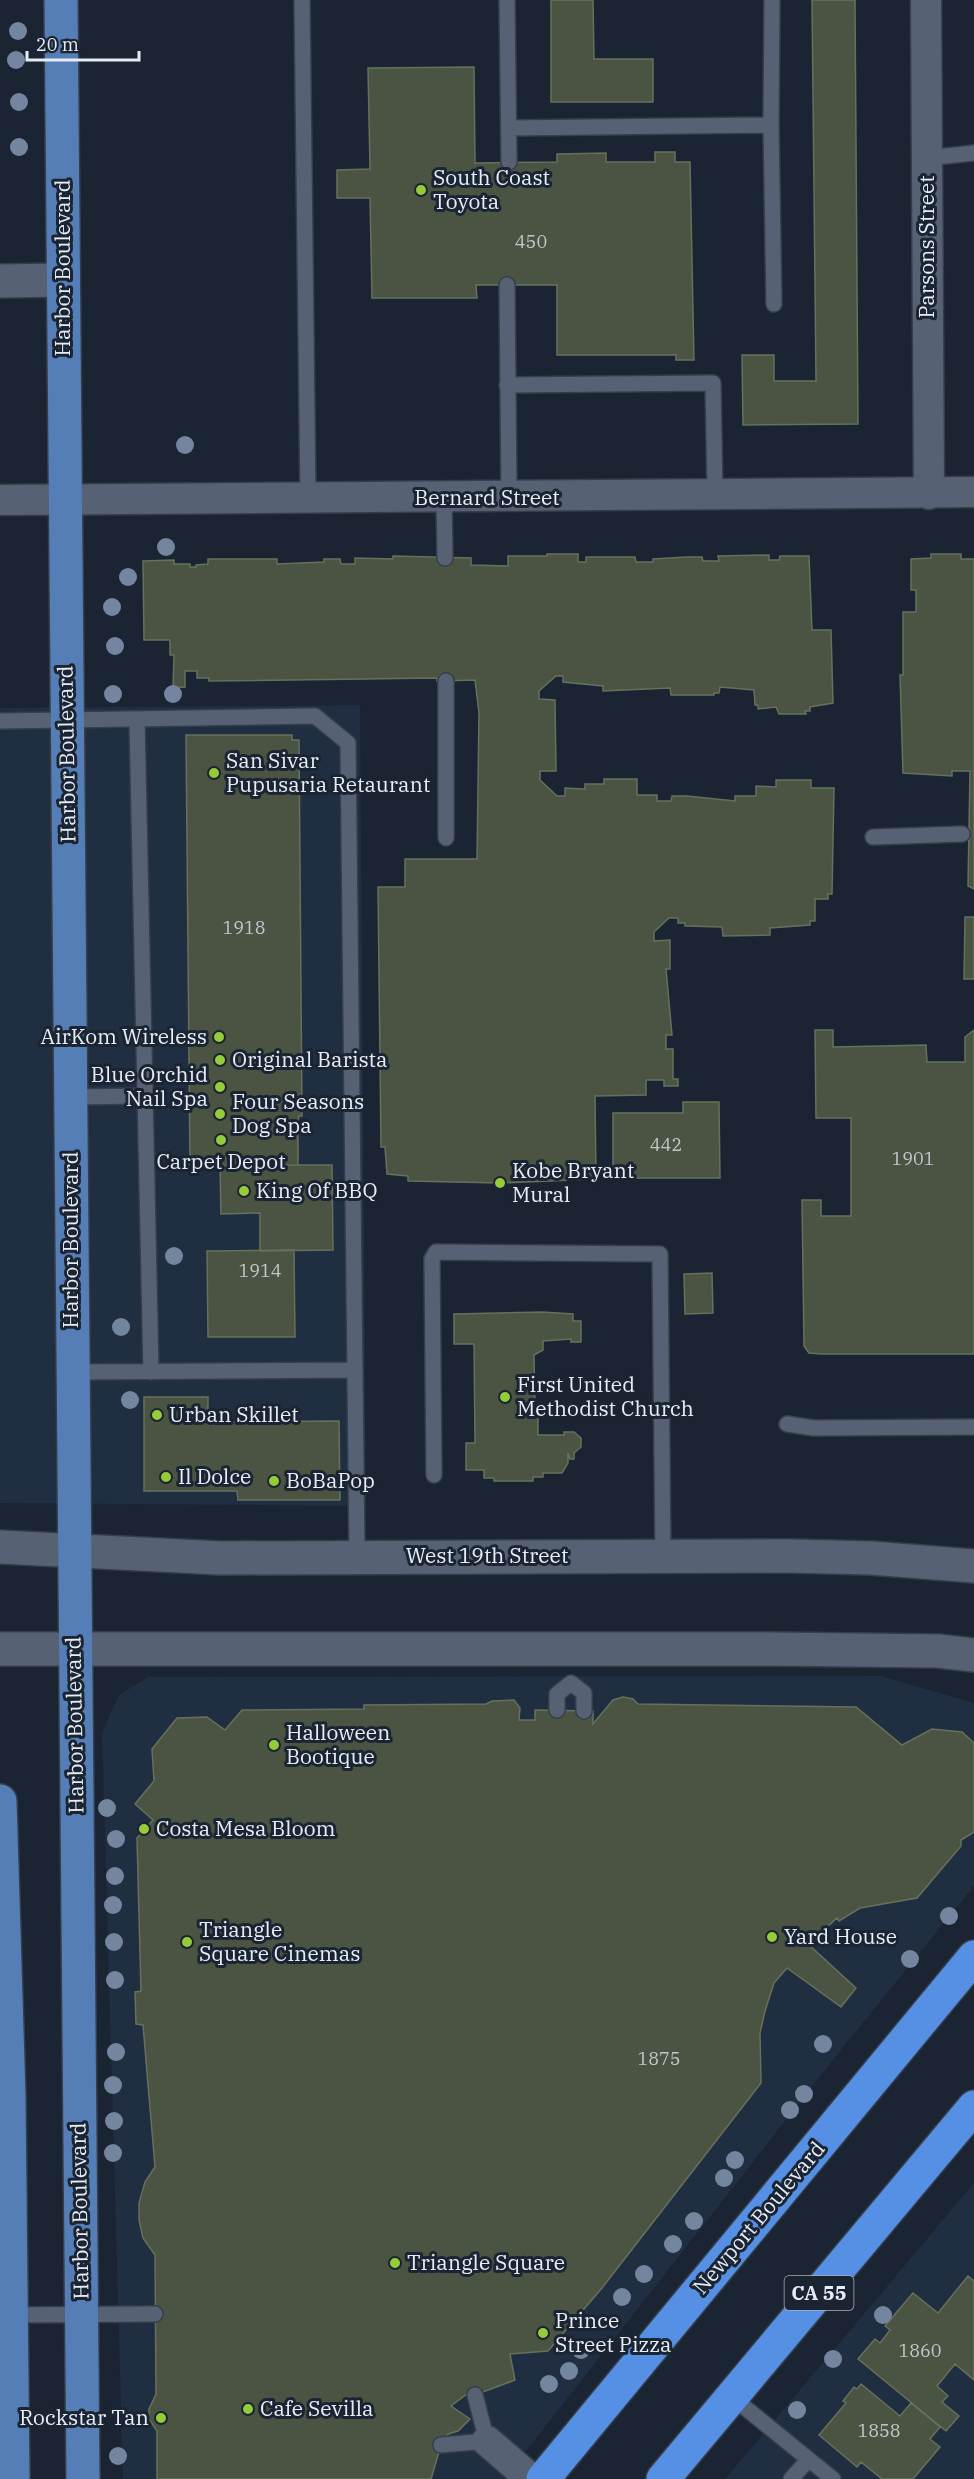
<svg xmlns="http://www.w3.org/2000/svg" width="974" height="2479" viewBox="0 0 974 2479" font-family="'IBM Plex Serif',serif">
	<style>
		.built { fill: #202e41 }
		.building { fill: #4b5442; stroke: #67705d; stroke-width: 1.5 }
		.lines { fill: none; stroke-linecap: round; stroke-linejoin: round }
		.lane-casing { stroke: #363e4b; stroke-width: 18 }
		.street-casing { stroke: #363e4b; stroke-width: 33 }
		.secondary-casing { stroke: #363e4b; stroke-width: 36 }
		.primary-casing { stroke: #363e4b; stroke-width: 36 }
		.highway-casing { stroke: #363e4b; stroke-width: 36 }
		.lane { stroke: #566273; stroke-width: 15 }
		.street { stroke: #566273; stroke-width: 30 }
		.secondary { stroke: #566273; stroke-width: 33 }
		.primary { stroke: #557eb7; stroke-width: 33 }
		.highway { stroke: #5590e4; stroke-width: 33 }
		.tree { fill: #73859f }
		.poi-dot { fill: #95cc3a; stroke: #1a2432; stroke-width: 2 }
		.labels { text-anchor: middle; stroke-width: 6; stroke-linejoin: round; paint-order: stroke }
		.number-label { font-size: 18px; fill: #bfc7ca }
		.shield { fill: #1a2432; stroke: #a9b1bc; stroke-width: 1.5 }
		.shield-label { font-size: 20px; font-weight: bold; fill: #e6edf7 }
		.poi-label { font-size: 21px; fill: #e6edf7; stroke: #1a2432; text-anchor: start }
		.street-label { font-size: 21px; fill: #e6edf7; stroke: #1a2432 }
	</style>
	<rect width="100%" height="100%" fill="#1a2432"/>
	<path class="built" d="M360 705 366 1506 0 1503V708Z
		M881 1676 974 1703V1886L844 2046 504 2479H123L102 1732 119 1695 148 1677Z
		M974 2183V2479H725Z"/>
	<path class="building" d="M551 0H593L594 59H653V102H551Z
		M812 0H855L858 424 743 425 742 355H774V381H816Z
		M474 67 475 163 557 162V154L606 153V162H655V152H675V162H690L694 360H676V355H557V285H476L477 298H372L370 198H337V170L370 169 368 68Z
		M547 554H578V562H586V557H635L636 562H653V559L687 557H702L703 561H719L718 556 769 555V560H779L780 556H809L812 630H831L833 703 810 707V711H805L806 714H779L776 707 758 709V705H755L754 690 720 687 719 693H714V695H671L670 688 603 691V686L563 682V676H556L539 691V699L555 700 556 771H540V780L557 796H565V788L585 789V784H604V779H637V795H657V801H671L672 796H687L735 801V796H756V786L776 787V780H811V788H834L832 894H828V899H815V921H810V925L770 928V935L723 936 722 927 685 926V923H678V918H669L654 932V941L670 940V969H666L672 1035H666V1049H673V1079H678V1086H664V1080H646V1095L595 1096 596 1179 500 1183 408 1181V1176L387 1174 385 1147H381L378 887H405V859H477L479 713 475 680 437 681V678L209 681V678H197V671H185V687L173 688 174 655H170V640H144L143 561 174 560V564H190V567H196V565L208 564V559H277V564L324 562V559H340L341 564H355V558L393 559V556L471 558V565L508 566V556H547Z
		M931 554H961V559H974V889L968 886 970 771H952V776L903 773 900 675H903V612H916V590H911V559L931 558Z
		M186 735H292V740H299L302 1116H299L298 1121V1165L190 1166Z
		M965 917H974V979H964Z
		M815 1030H833V1047L926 1045 927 1062H965V1037L974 1030V1354H822L809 1353 804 1346 802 1200H821V1216H851V1118H816Z
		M683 1102H719L720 1178H613V1113H683Z
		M298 1165H332L333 1250 260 1251V1213L221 1214 220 1166Z
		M294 1250 295 1337H208L207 1251Z
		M712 1273 713 1313 685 1314 684 1274Z
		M542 1312 573 1314V1321H581V1342H571V1339L543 1341V1350L534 1355 535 1411H538V1435H564V1432H574L581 1438V1447L574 1453V1459H570L568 1453V1463L562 1473H543V1477H533V1481H494V1478H484V1470H466V1443H475L474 1344H454V1314Z
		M144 1397H208V1422L339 1421 340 1500H238L237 1491H144Z
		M623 1697 633 1699 638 1704 856 1707 902 1745 932 1729 962 1732 974 1743V1832L961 1840V1846L917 1898 860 1908 839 1921 837 1918 808 1944 856 1988 841 2007 787 1968 774 1983 765 2011 760 2033 761 2083 602 2288 548 2351 510 2354 515 2380 475 2395 471 2391 451 2406 470 2419 458 2431 448 2434 441 2445 431 2479H157V2431L149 2419V2409L156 2394 155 2255 143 2238 139 2220V2203L145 2182 155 2167 143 2025 136 2024 135 1992 141 1991 137 1838 153 1820 135 1804 154 1781 152 1749 177 1718 207 1717 225 1730 242 1710 364 1709V1705L486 1704 492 1701 514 1700 520 1708 519 1720H535V1710L593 1711V1724L613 1700Z
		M968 2276 974 2281V2380L955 2364 937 2386 948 2396 942 2402 959 2416 946 2431 858 2359 875 2339 880 2343 890 2330 885 2326 913 2293 938 2313Z
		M861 2384 900 2416 911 2403 940 2427 930 2439 940 2447 913 2479H882L861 2462 857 2467 819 2435 846 2403 843 2401 854 2387 857 2389Z"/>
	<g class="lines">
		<defs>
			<path id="lane" d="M302 0 308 499
				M507 0 509 162
				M771 125 774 304
				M509 128 771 125 772 0
				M927 158 974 153
				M507 285 509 497
				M507 385 713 383 715 496
				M444 498 445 558
				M446 681V838
				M0 721 315 716 348 743 357 1556
				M137 721 151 1372
				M873 837 962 834
				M70 1097 146 1096
				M72 1372 355 1370
				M787 1424 814 1428 974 1427
				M434 1475 432 1259 436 1252 660 1254 663 1556
				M571 1683 584 1693V1711
				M557 1710V1694L571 1683
				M9 2315 155 2314
				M732 2397 833 2479
				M441 2445 487 2441 475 2395
				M791 2479 808 2460"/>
			<path id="street" d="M926 0 929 494
				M0 500 974 492
				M487 2441 531 2479"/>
			<path id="secondary" d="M0 281 63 280
				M0 1547 220 1558 790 1556 871 1558 974 1566
				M0 1649H773L938 1651 974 1655"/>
			<path id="primary" d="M61 0 83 2479
				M0 1801 9 2096 13 2479"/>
			<path id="highway" d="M543 2479 974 1957
				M663 2479 974 2107"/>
		</defs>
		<use href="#lane" class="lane-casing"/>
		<use href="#street" class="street-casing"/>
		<use href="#secondary" class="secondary-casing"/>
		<use href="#primary" class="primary-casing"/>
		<use href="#highway" class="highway-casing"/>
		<use href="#lane" class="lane"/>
		<use href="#street" class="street"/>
		<use href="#secondary" class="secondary"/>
		<use href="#primary" class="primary"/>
		<use href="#highway" class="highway"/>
	</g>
	<g class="tree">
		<circle cx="18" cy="31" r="9"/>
		<circle cx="16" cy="60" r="9"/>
		<circle cx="19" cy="102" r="9"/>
		<circle cx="19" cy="147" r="9"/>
		<circle cx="185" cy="445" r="9"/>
		<circle cx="166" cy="547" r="9"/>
		<circle cx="128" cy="577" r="9"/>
		<circle cx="112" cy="607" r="9"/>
		<circle cx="115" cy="646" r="9"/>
		<circle cx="113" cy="694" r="9"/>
		<circle cx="173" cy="694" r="9"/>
		<circle cx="174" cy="1256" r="9"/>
		<circle cx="121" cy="1327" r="9"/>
		<circle cx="130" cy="1400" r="9"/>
		<circle cx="107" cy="1808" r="9"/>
		<circle cx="116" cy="1839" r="9"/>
		<circle cx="115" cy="1876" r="9"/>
		<circle cx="113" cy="1905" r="9"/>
		<circle cx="949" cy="1916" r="9"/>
		<circle cx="114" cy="1942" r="9"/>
		<circle cx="910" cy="1959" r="9"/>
		<circle cx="115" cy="1980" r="9"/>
		<circle cx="823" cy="2044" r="9"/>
		<circle cx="116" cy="2052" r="9"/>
		<circle cx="113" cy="2085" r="9"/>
		<circle cx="804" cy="2094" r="9"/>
		<circle cx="790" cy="2110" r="9"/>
		<circle cx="114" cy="2121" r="9"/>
		<circle cx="113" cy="2153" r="9"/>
		<circle cx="735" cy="2160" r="9"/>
		<circle cx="724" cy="2178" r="9"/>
		<circle cx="694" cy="2221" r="9"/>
		<circle cx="673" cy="2244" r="9"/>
		<circle cx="644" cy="2274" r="9"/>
		<circle cx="622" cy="2297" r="9"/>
		<circle cx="883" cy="2315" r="9"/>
		<circle cx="581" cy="2350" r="9"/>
		<circle cx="833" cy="2359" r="9"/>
		<circle cx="569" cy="2371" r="9"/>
		<circle cx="549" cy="2384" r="9"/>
		<circle cx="797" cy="2410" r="9"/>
		<circle cx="118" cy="2456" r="9"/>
	</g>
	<g class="poi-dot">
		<circle cx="421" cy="190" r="6"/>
		<circle cx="214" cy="773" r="6"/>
		<circle cx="219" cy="1037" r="6"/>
		<circle cx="220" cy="1060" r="6"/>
		<circle cx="220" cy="1087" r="6"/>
		<circle cx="220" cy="1114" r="6"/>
		<circle cx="221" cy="1140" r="6"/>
		<circle cx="500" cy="1183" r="6"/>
		<circle cx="244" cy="1191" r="6"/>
		<circle cx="505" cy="1397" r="6"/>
		<circle cx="157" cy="1415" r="6"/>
		<circle cx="166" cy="1477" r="6"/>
		<circle cx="274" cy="1481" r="6"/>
		<circle cx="274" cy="1745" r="6"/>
		<circle cx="144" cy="1829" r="6"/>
		<circle cx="772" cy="1937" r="6"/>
		<circle cx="187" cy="1942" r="6"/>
		<circle cx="395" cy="2263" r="6"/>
		<circle cx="543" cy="2333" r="6"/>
		<circle cx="248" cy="2409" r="6"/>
		<circle cx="161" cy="2418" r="6"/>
	</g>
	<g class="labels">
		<g class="number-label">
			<text x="531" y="248">450</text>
			<text x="244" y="934">1918</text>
			<text x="666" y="1151">442</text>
			<text x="913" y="1165">1901</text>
			<text x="260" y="1277">1914</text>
			<text x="659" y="2065">1875</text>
			<text x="920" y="2357">1860</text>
			<text x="879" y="2437">1858</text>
		</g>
		<rect class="shield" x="784.5" y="2276" width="69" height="34" rx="4.5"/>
		<g class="shield-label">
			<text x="819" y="2300">CA 55</text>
		</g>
		<g class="poi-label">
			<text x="433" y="185">South Coast<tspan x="433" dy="24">Toyota</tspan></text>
			<text x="226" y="768">San Sivar<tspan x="226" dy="24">Pupusaria Retaurant</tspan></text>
			<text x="207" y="1044" text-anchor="end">AirKom Wireless</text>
			<text x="232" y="1067">Original Barista</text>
			<text x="208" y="1082" text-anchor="end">Blue Orchid<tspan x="208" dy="24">Nail Spa</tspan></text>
			<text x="232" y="1109">Four Seasons<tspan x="232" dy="24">Dog Spa</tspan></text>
			<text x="221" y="1169" text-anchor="middle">Carpet Depot</text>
			<text x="512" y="1178">Kobe Bryant<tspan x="512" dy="24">Mural</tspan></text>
			<text x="256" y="1198">King Of BBQ</text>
			<text x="517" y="1392">First United<tspan x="517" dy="24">Methodist Church</tspan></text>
			<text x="169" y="1422">Urban Skillet</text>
			<text x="178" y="1484">Il Dolce</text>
			<text x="286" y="1488">BoBaPop</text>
			<text x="286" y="1740">Halloween<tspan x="286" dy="24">Bootique</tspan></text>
			<text x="156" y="1836">Costa Mesa Bloom</text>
			<text x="199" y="1937">Triangle<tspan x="199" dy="24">Square Cinemas</tspan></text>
			<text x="784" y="1944">Yard House</text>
			<text x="407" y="2270">Triangle Square</text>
			<text x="555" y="2328">Prince<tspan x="555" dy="24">Street Pizza</tspan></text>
			<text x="260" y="2416">Cafe Sevilla</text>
			<text x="149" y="2425" text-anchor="end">Rockstar Tan</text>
		</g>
		<g class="street-label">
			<text transform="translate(927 247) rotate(-90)" y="7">Parsons Street</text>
			<text transform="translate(63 268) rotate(-90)" y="7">Harbor Boulevard</text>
			<text x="487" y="505">Bernard Street</text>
			<text transform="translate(67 754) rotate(-91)" y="7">Harbor Boulevard</text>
			<text transform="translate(71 1240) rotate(-90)" y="7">Harbor Boulevard</text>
			<text x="487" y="1563">West 19th Street</text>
			<text transform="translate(75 1725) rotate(-91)" y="7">Harbor Boulevard</text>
			<text transform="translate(80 2211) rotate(-91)" y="7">Harbor Boulevard</text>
			<text transform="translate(759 2218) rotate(-50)" y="7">Newport Boulevard</text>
		</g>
	</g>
	<path d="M27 51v9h112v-9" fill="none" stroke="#e6edf7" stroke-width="3"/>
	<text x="36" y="51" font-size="18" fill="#e6edf7" stroke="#1a2432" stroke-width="4.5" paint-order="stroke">20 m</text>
</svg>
